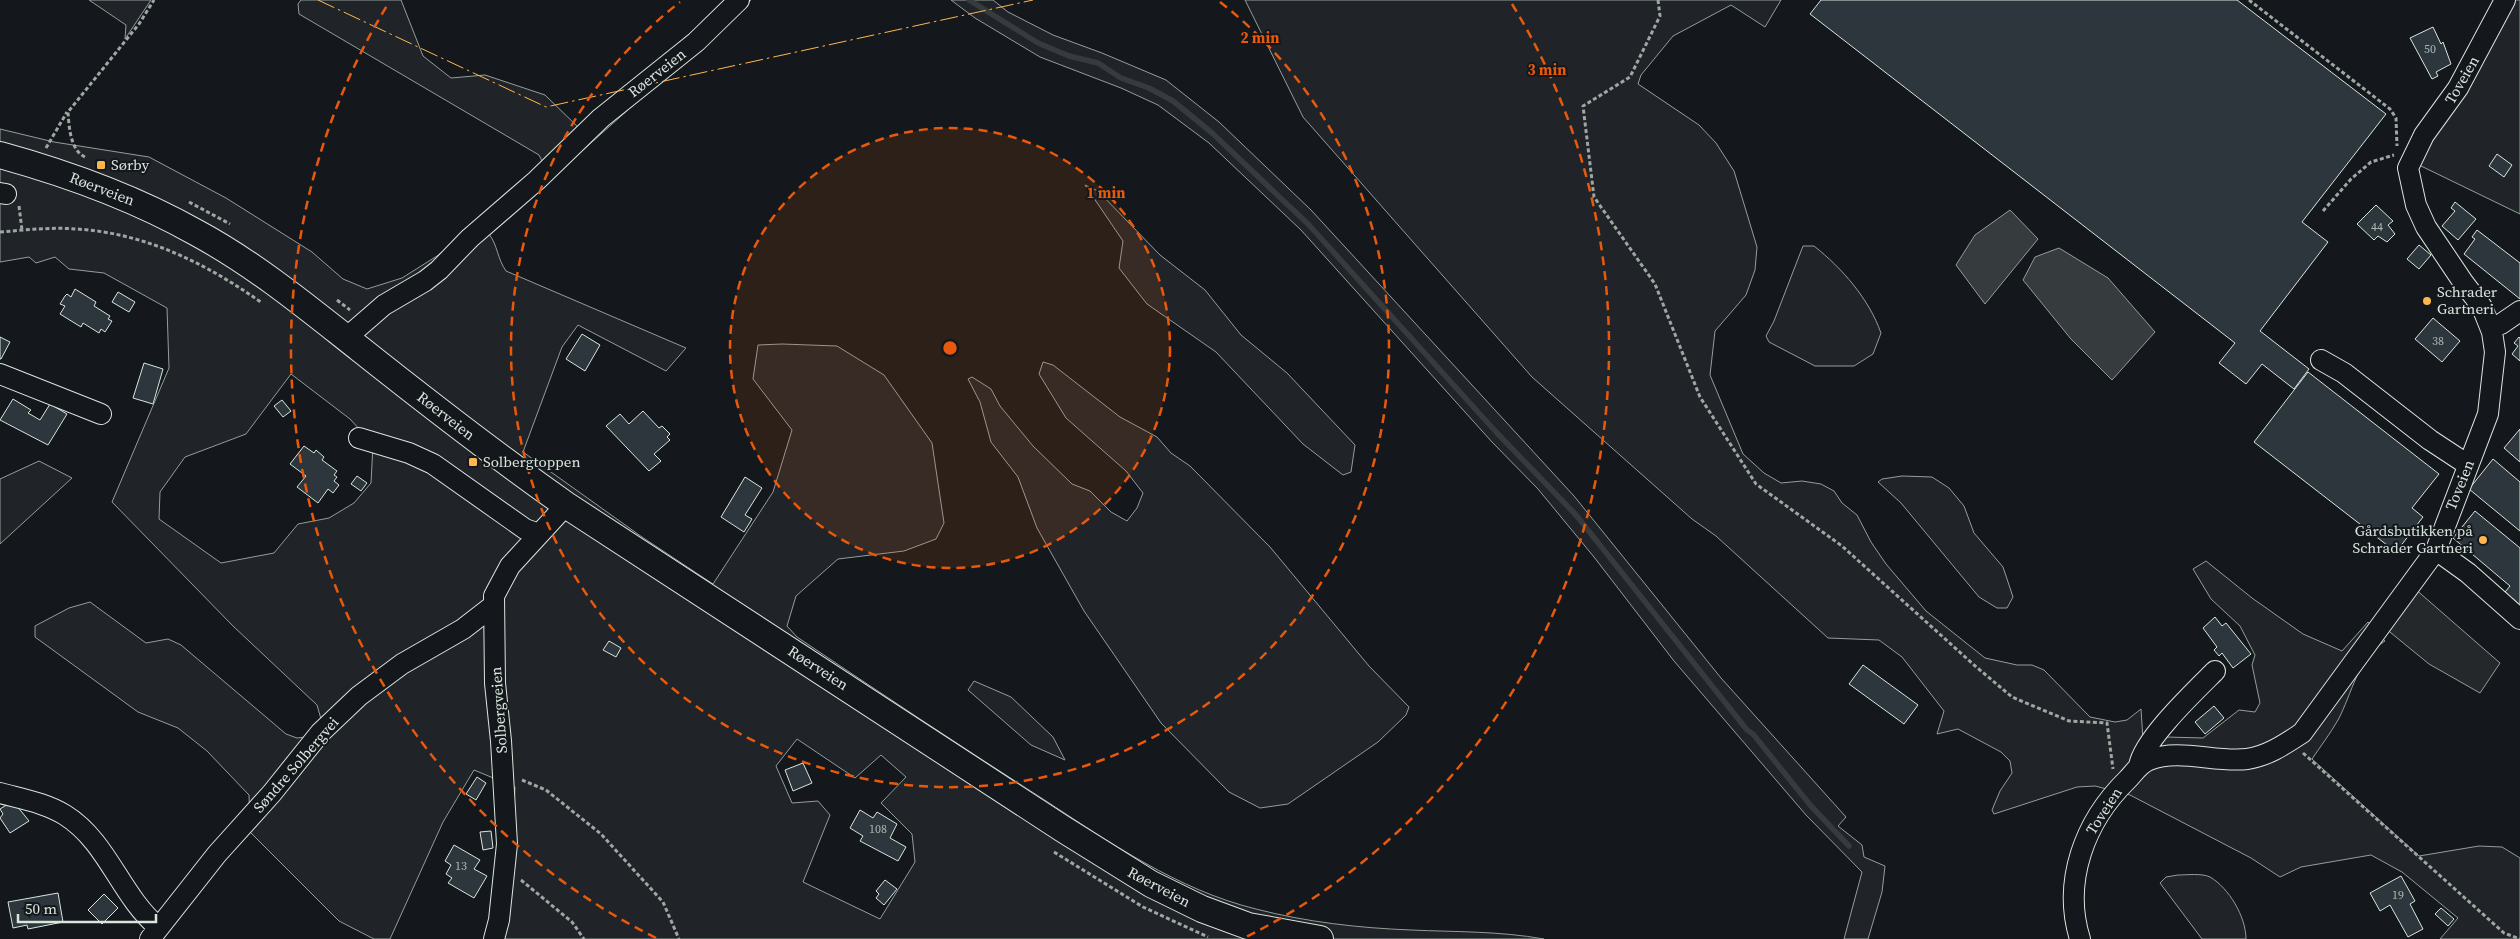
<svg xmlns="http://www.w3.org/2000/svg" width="2520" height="939" viewBox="0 0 2520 939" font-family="'Source Serif 4',serif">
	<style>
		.green { fill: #202428; stroke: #939e99; fill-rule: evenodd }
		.parking { fill: #24282b; stroke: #939e99 }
		.water { fill: #363b3e; stroke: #939e99 }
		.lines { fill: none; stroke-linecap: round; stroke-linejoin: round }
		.stream { stroke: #363b3e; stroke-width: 5.5 }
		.building { fill: #2c363c; stroke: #d8e6dc }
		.minor-casing { stroke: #d8e6dc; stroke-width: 22 }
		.major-casing { stroke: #d8e6dc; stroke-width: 28 }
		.path { stroke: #9da8a2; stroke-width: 3; stroke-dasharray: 4 2.5; stroke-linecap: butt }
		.minor { stroke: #14181c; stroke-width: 20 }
		.major { stroke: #14181c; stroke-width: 26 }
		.power { stroke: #ffb74d; stroke-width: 1; stroke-dasharray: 18 4 2.5 4; stroke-linecap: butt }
		.ring { fill: none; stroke: #e8590c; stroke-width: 2.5; stroke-dasharray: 9 6 }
		.poi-dot { fill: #ffb74d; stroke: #14181c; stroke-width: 2 }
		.labels { text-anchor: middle; stroke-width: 4; stroke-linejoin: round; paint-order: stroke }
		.number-label { font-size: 12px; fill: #adbab4 }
		.street-label { font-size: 15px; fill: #d8e6dc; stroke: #14181c }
		.poi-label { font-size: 15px; fill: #d8e6dc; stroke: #14181c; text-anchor: start }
		.centre { fill: #e8590c; stroke: #14181c; stroke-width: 2.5 }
		.ring-label { font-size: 15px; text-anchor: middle; font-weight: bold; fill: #e8590c; stroke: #14181c; stroke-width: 4; stroke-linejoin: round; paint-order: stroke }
	</style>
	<rect width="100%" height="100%" fill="#14181c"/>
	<path class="green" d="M89 0H151L125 39 126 25Z
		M301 0H401L423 56 451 78 485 75 545 95 579 128 729 0H751L489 234C498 246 497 258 506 271L686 348 666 371 578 325 562 347 523 452 642 537 713 584 773 492 792 430 753 379 758 345 782 344 837 346 884 375 932 443 944 523 936 539 904 551 838 559 796 596 787 626 797 637C879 692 960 746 1043 799 1109 842 1178 890 1256 909 1306 922 1359 928 1411 930 1455 932 1500 931 1544 939H503L508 921 515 787 474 770 443 822 390 939H374L339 921 250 832 249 795 207 751 178 728 138 712 35 637V626L69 608 90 602 146 643 168 639 181 645 286 734 297 738 306 737 321 719 317 705 233 626 112 502 169 368 167 308 104 273 69 269 55 257 36 263 29 257 0 262V129L54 142 149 157 226 198 312 252 343 279 367 289 402 278 437 256 499 205 542 161 539 155 299 14 298 4ZM291 374 350 419 373 444 371 483 354 503 329 518 298 524 274 553 221 563 159 519 160 492 185 457 246 434ZM797 739 855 778 881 755 906 777 881 803 912 834 915 862 880 919 803 882 830 815 818 801 792 803 776 766Z
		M951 0H993L1008 12 1053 35 1102 53 1166 80 1219 122 1311 210 1574 496 1721 678 1846 817 1838 826 1862 845 1864 857 1885 866 1882 892 1868 939H1844L1862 872 1806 815 1674 661 1594 557 1538 489 1492 442 1301 230 1209 143 1158 105 1121 88 1040 57 975 18Z
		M1245 0H1781L1765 27 1731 5 1673 36 1641 75 1638 84 1699 125 1716 143 1734 171 1757 247 1755 270 1746 295 1715 331 1710 375 1743 454 1764 473 1781 483 1802 481 1821 484 1834 491 1842 503 1857 515 1871 542 1886 564 1926 611 1985 658 2017 665H2032L2044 670 2090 717 2115 722 2127 720 2141 709 2143 740 2166 737 2203 738 2239 710 2255 712 2260 703 2252 665 2255 655 2240 626 2211 599 2193 569 2206 561 2252 598 2303 634 2342 651 2368 622 2385 641C2358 657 2352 694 2338 720 2330 734 2320 747 2312 759L2419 856 2479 846 2502 847 2520 858V939H2440L2458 918 2402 872 2371 855 2301 867 2280 877 2251 858 2130 795 2095 786 2077 787 1994 814 1992 810 2000 791 2012 773 2010 761 2001 752 1958 729 1937 734 1944 711 1902 657 1879 640 1828 638 1716 536 1692 519 1532 377 1303 117Z
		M2512 0H2520V214L2419 165Z
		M1085 185 1098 191 1160 255 1205 290 1241 335 1287 373 1355 445 1351 472 1343 475 1303 444 1216 352 1147 304 1119 268 1123 241Z
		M1803 246H1814C1842 268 1869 299 1881 333L1873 354 1854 366H1815L1769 342 1766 336 1774 321Z
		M1043 362 1053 365 1120 417 1157 437 1171 453 1190 466 1270 547 1369 666 1409 707 1406 715 1378 742 1288 804 1260 808 1229 792 1161 723 1084 611 1037 528 1018 477 991 442 980 402 968 379 972 377 991 389 1000 406 1033 446 1072 484 1090 491 1111 512 1127 521 1137 508 1143 493 1126 471 1066 418 1039 374Z
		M39 461 72 478 0 544V479Z
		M1902 476 1932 477 1949 488 1964 506 1974 533 2003 567 2013 597 2007 608H1997L1979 597 1901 503 1878 482 1882 479Z
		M974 681 1011 697 1053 737 1065 760 1031 745 968 690Z
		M2178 875C2187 875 2202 873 2210 877 2229 888 2246 917 2246 939H2202L2160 883 2166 877Z"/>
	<path class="parking" d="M2414 588 2500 663 2480 693 2429 664 2385 628Z"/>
	<path class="water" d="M2010 210 2038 239 1985 304 1956 265 1975 235Z
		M2059 248 2108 278 2155 332 2112 380 2071 339 2023 280 2035 257Z"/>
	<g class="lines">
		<path class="stream" d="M969 0 1038 43 1069 56 1098 63 1121 78 1149 88 1173 101 1211 132 1308 224 1497 433 1576 515 1747 730 1753 734 1811 806 1849 846"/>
	</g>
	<path class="building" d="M1821 0H2237L2386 114 2302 222 2328 242 2260 331 2309 369 2294 389 2262 364 2246 384 2219 363 2235 343 1810 14Z
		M2433 27 2441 44 2443 42 2451 64 2436 72 2438 76 2432 79 2410 38Z
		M2497 154 2512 165 2504 177 2489 166Z
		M2455 202 2476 219 2458 240 2442 226 2455 211 2451 208Z
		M2376 205 2393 221 2388 225 2395 234 2387 242 2378 236 2374 240 2357 224Z
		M2477 230 2520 263V299L2464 254 2475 239 2472 237Z
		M2419 245 2431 255 2419 269 2407 259Z
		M75 289 96 302 94 306 110 316 108 319 112 321 105 332 101 329 99 333 83 323 81 327 60 314 65 306 60 304 65 296 67 294 71 297Z
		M118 292 135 302 129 312 112 302Z
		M2433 318 2460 341 2442 362 2415 339Z
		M582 334 600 345 585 371 566 359Z
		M0 337 10 342 1 359H0Z
		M2519 337 2520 338V361L2512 354 2518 346 2514 343Z
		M144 363 163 369 153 404 133 398Z
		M2308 372 2439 474 2412 508 2423 517 2396 552 2254 442Z
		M13 399 31 410 28 413 40 420 50 404 67 414 48 445 0 420Z
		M282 400 291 411 283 417 274 406Z
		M643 411 659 428 662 426 670 434 667 437 670 440 654 454 661 461 649 471 606 426 620 414 629 424Z
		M2520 429V462L2504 448Z
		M304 446 314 453 316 450 324 457 322 460 337 471 334 475 337 477 334 481 339 485 333 493 328 489 318 503 297 487 306 476 290 464Z
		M2493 459 2520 482V531L2469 489Z
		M357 476 367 483 361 491 351 484Z
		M745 477 762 488 745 515 752 519 744 532 721 517Z
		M2475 511 2520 548V613L2501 597 2510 586 2453 538Z
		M2215 617 2222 626 2226 623 2251 654 2233 668 2222 653 2219 656 2214 650 2217 647 2203 628Z
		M609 641 621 648 616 657 603 650Z
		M1863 665 1918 705 1904 724 1849 684Z
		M2214 706 2224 718 2205 734 2195 722Z
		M803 763 812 783 793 791 785 770Z
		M477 777 486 783 476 800 466 794Z
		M13 801 29 821 10 833 0 818 3 814 0 809Z
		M860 810 873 818 877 812 897 824 890 838 906 847 898 861 860 841 863 836 850 828Z
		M491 831 493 848 483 850 480 832Z
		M454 845 480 860 474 869 487 876 474 898 448 883 452 878 446 874 451 865 445 861Z
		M2401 876 2415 901 2410 904 2423 929 2408 937 2390 905 2380 911 2370 893Z
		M885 880 897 889 884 905 876 898 879 894 876 891Z
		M58 893 63 922 28 929 27 925 13 928 8 902Z
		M104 894 118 908 102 924 88 910Z
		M2441 908 2454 919 2448 926 2435 914Z"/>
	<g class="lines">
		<defs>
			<path id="minor" d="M0 193 6 194
				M2490 327 2501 324 2520 311
				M346 338 384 305 425 281 439 270 470 238 537 180 601 118 696 42 739 0
				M2321 360 2344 373 2430 440 2468 465
				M0 374 101 414
				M359 438 409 453 433 464 525 529 539 534
				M2436 550 2468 573 2520 619
				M2139 766C2143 740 2195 691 2215 671
				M0 793C22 799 46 803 65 815 108 842 120 895 158 927
				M150 939 217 854 272 793 320 733 359 696 402 664 463 629 494 605
				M494 939 499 920 507 844 501 741 495 683 494 596 510 566 566 505
				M2080 939C2062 881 2085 821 2127 780 2134 773 2139 764 2149 760 2179 748 2216 763 2247 759 2268 756 2285 744 2302 733L2436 550 2488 414 2495 352 2492 332 2482 307 2463 282 2426 227 2416 205 2408 168 2424 135 2458 88 2505 0"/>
			<path id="major" d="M0 155C69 174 135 198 197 233 256 265 308 308 360 349 428 403 495 455 566 505L1063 829 1151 884 1202 909 1248 926 1320 939"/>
		</defs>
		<use href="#minor" class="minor-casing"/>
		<use href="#major" class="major-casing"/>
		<path class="path" d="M1658 0 1660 16 1630 77 1583 106 1594 197 1655 284 1700 397 1756 484 1842 546 1974 665 2012 697 2069 721 2107 723 2113 769
			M2249 0 2390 109 2396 118 2397 146
			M46 148 67 112
			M85 157C70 150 69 126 68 112L139 24 154 0
			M189 202 230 224
			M19 206 22 230
			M2323 211 2351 179 2371 162 2394 155
			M0 232C25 230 51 227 76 229 146 233 207 264 262 303
			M337 300 350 310
			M2303 753 2504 933 2520 939
			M522 780 546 790 601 834 663 902 679 939
			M1054 852 1143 907 1208 937
			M521 880 572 922 584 939"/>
		<use href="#minor" class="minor"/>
		<use href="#major" class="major"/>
		<path class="power" d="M318 0 546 107 1033 0"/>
	</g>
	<circle cx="950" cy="348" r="220" fill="#e8590c" fill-opacity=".12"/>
	<g class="ring">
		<circle cx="950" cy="348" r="220"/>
		<path d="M1220 2A439 439 0 1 1 680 2"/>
		<path d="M656 938A659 659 0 0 1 388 4M1512 4A659 659 0 0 1 1244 938"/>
	</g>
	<g class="poi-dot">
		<rect x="96" y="160" width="10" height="10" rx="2.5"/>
		<circle cx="2427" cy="301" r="5"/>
		<rect x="468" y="457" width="10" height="10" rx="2.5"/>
		<circle cx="2483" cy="540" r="5"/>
	</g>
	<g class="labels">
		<g class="number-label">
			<text x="2430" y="53">50</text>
			<text x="2377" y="231">44</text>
			<text x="2438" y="345">38</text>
			<text x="878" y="833">108</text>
			<text x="461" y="870">13</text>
			<text x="2398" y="899">19</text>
		</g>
		<g class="street-label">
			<text transform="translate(657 73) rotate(-38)" y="5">Røerveien</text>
			<text transform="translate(2462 80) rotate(-60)" y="5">Toveien</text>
			<text transform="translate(102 189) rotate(21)" y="5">Røerveien</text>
			<text transform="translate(446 416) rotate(38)" y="5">Røerveien</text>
			<text transform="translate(2460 485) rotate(-68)" y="5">Toveien</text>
			<text transform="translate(818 668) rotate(33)" y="5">Røerveien</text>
			<text transform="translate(499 710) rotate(-94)" y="5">Solbergveien</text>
			<text transform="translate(296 765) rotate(-49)" y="5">Søndre Solbergvei</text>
			<text transform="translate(2104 811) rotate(-57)" y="5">Toveien</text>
			<text transform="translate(1159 887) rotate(28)" y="5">Røerveien</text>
		</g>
		<g class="poi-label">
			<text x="111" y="170">Sørby</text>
			<text x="2437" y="297">Schrader<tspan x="2437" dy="17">Gartneri</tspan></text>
			<text x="483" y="467">Solbergtoppen</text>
			<text x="2473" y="536" text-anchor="end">Gårdsbutikken på<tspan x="2473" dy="17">Schrader Gartneri</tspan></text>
		</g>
	</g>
	<circle cx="950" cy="348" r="8" class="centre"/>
	<g class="ring-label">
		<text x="1260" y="43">2 min</text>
		<text x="1547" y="75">3 min</text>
		<text x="1106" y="198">1 min</text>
	</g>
	<path d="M18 914v8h138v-8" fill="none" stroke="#d8e6dc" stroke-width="2.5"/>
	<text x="25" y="914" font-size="15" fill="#d8e6dc" stroke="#14181c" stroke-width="4" paint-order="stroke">50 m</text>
</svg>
